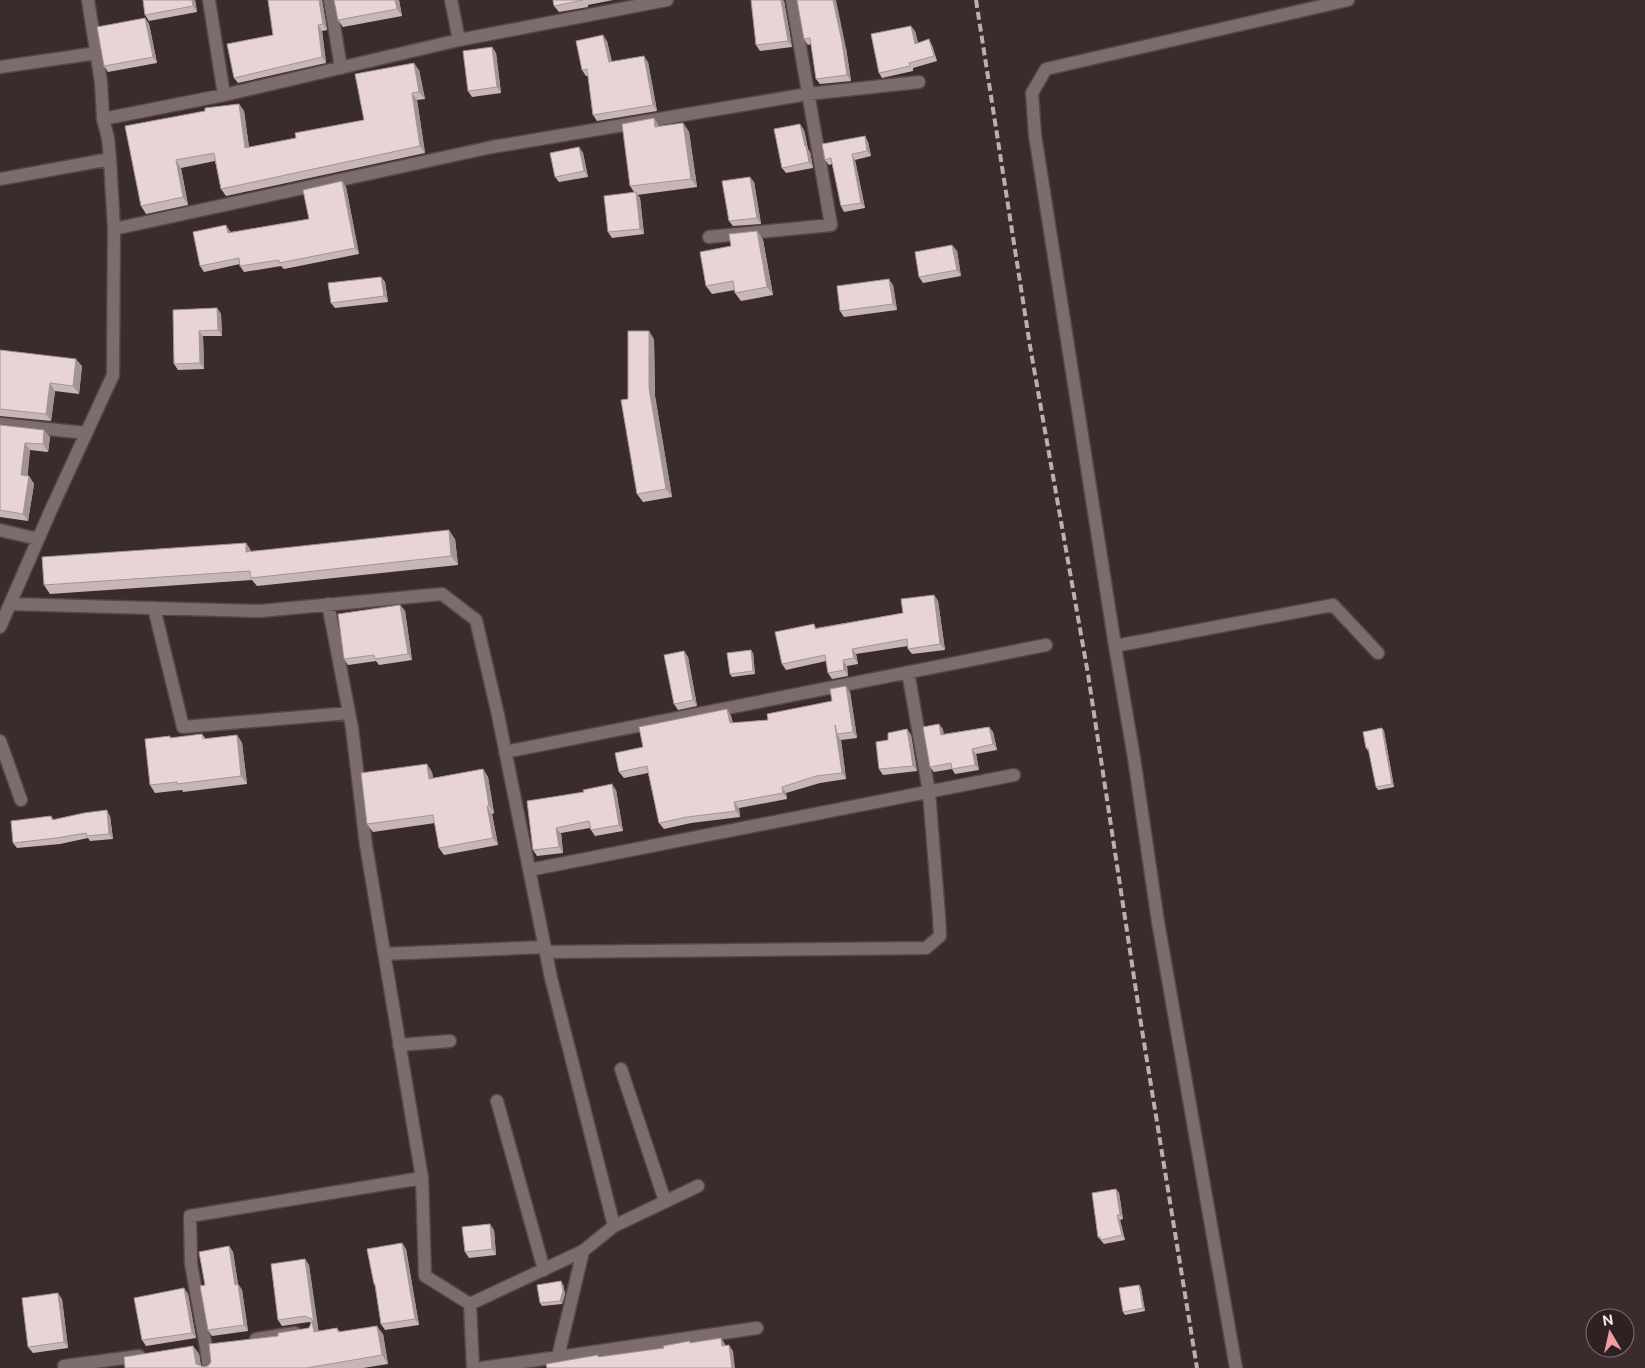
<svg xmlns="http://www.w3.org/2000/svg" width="1645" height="1368" viewBox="0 0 1645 1368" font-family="'Public Sans',sans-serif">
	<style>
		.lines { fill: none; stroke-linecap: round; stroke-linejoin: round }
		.minor-casing { stroke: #534747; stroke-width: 15 }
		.minor { stroke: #7d6c6d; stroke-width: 12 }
		.rail { stroke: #bbb0b0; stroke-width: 4; stroke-dasharray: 8 4; stroke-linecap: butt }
		.wall { fill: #c8b6b7 }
		.shaded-wall { fill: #a29495 }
		.building { fill: #e8d4d5; stroke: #a29495 }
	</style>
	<rect width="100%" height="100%" fill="#3a2b2c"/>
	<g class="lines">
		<defs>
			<path id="minor" d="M209 0 224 95
				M330 0 341 68
				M451 0 459 40
				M1348 0 1046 69 1032 93 1035 135 1115 646 1333 605 1378 653
				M0 67 97 53
				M103 119 224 95 459 40 667 0
				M0 179 110 159
				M114 229 492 147 808 94 919 82
				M709 237 831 225 792 0
				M0 424 86 433
				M0 530 38 539
				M10 604 260 611 442 594 476 620 498 715 551 978 614 1226 583 1251 470 1304 473 1368
				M154 608 183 727 349 713
				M0 627 50 512 113 375 114 229 110 159 108 138 103 119 101 82 88 0
				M1115 646 1134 758 1158 922 1236 1368
				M0 741 21 800
				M505 752 1046 645
				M529 870 1014 775
				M546 952 926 948 940 936 939 916 929 792 908 672
				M384 954 545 947
				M399 1045 450 1041
				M621 1069 665 1201
				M497 1101 544 1270
				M422 1178 425 1276 470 1304
				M614 1226 698 1186
				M256 1339 295 1333
				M558 1357 583 1251
				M64 1366 139 1356
				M209 1368 206 1347 191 1264 190 1216 422 1178 366 845 352 728 328 604
				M482 1368 757 1328"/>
		</defs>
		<use href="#minor" class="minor-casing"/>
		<use href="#minor" class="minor"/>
		<path class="rail" d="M976 0 1030 346 1088 674 1142 1030 1197 1368"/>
	</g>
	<path class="wall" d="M143 0H195L197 12 149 21 145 15Z
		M268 0H322L327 30 322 31 326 63 238 83 234 78 273 35Z
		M334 0H399L402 16 343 27 338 20Z
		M553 0H613L588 5V7L559 12 554 6Z
		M797 0 846 48 851 81 820 84 816 79 811 44 808 45 804 39Z
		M784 1 792 47 760 51 756 45Z
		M145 18 149 24 157 63 108 72 104 66Z
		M915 31 918 43 932 45 937 61 913 68V71L882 78 879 73Z
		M607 41 612 62H648L657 111 597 121 593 115 588 76H586L582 70Z
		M492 47 496 53 501 93 472 97 468 91Z
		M419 70 425 99 417 100 425 153 226 196 221 189 215 161 181 168 188 205 146 214 141 206 205 111 239 104 244 111 249 147 296 138 364 120Z
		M683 123 689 132 697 187 637 195 640 198 644 234 612 238 608 232 634 192 630 186 659 126Z
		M804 130 808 149 810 152 813 168 786 173 782 168Z
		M865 136 868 142 871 156 855 160 865 208 844 212 841 206 832 164 829 165 825 160Z
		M579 147 583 153 588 177 559 182 555 177Z
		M342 181 346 187 359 254 284 269 281 266 244 272 240 266V264L204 272 200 266 230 231 231 232 309 219Z
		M754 182 761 224 733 226 729 221Z
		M757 231 763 240 773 295 741 301 735 293V290L712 294 706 286 731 246Z
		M952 245 957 251 961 276 923 283 919 277Z
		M381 277 385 282 388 302 335 308 331 303Z
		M893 285 897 310 844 317 840 311Z
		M217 308 221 314 222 336H203L204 369 178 370 174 364 173 310Z
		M654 339 655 396 672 497 643 502 637 494 628 399Z
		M0 350 82 366 79 394 55 391 51 421 0 416Z
		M0 425 50 437 48 452 30 450 27 476H29L34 484 28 521 0 517Z
		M455 539 458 565 257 586 252 580 50 594 44 585 246 543 251 551Z
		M934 595 938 601 945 650 912 654 908 649V646L856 654 858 664 847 666 848 676 832 679 828 673 826 661 786 670 782 664 814 624 816 628 903 613Z
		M400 605 405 611 412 660 379 665 376 661 348 665 344 659Z
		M684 651 688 657 697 706 678 710 674 704Z
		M753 653 755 674 732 677 730 674Z
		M850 692 857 738 841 740 846 779 820 783 786 793 787 799 739 808 740 817 691 823 664 829 659 823 648 773 624 778 619 772 643 747 727 709 731 716 733 723 768 720 832 701Z
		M989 727 993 732 997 750 976 754 979 770 955 774 952 769 934 772 930 767 943 729V734Z
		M1382 728 1384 731 1394 787 1378 790 1376 787 1369 751H1368L1366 748Z
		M907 729 911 735 917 771 883 775 879 769 888 740Z
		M202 734 206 739 237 735 242 743 247 784 183 792 182 790 155 793 150 785 170 736 171 738Z
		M483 769 488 777 494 813 492 814 498 845 444 855 439 848 435 823 373 832 367 824 432 772 433 778Z
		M616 790 623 831 595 836 591 830 590 828 561 833 563 853 537 856 533 850 527 801Z
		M51 816 54 820 110 816 113 839 90 841 88 838 60 844 17 848 13 843Z
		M1116 1189 1119 1193 1123 1219 1120 1220 1125 1240 1104 1244 1098 1237Z
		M494 1230 496 1255 469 1258 465 1252Z
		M402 1243 406 1249 419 1325 385 1330 381 1324 375 1287 374 1284Z
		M229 1246 233 1252 238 1284 242 1290 248 1331 212 1336 208 1330 205 1285Z
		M305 1259 309 1265 318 1331 337 1328 340 1332 383 1334 388 1364 363 1368H125L193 1346 199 1354 201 1366 204 1367 278 1336 309 1328 311 1323 309 1322 282 1326 278 1320Z
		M563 1284 565 1294 562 1304 542 1306 540 1303Z
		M1139 1285 1141 1288 1145 1311 1125 1315 1123 1312Z
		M184 1288 188 1294 196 1338 146 1346 142 1340Z
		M62 1299 68 1348 33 1353 28 1347Z"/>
	<path class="shaded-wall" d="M192 0H195L197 12 193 6Z
		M319 0H322L327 30 323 24Z
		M395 0H399L402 16 397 9Z
		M781 0H783L784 1 792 47 788 41Z
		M833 0H836L846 48 851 81 847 75Z
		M145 18 149 24 157 63 153 57Z
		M318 25 322 31 326 63 322 57Z
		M911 26 915 31 919 49 915 44Z
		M603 35 607 41 613 68 609 62Z
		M929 39 932 45 937 61 934 56Z
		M492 47 496 53 501 93 497 87Z
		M644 56 648 62 657 111 653 105Z
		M414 63 419 70 425 99 419 92Z
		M412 93 417 100 425 153 420 146Z
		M239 104 244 111 250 155 245 148Z
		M654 118 660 127H655Z
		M683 123 689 132 697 187 691 179Z
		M800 124 804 130 808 149 810 152 813 168 809 162Z
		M865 136 868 142 871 156 867 151Z
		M579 147 583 153 588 177 584 171Z
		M852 154 855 160 865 208 861 203Z
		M176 160 181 168 188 205 183 197Z
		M750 177 754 182 761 224 757 218Z
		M342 181 346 187 359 254 355 248Z
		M636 192 640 198 644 234 640 229Z
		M226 225 230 231 232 239 228 233Z
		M757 231 763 240 773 295 767 287Z
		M952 245 957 251 961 276 957 270Z
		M381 277 385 282 388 302 384 296Z
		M889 279 893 285 897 310 893 304Z
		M217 308 221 314 222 336 218 330Z
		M199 331 203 336 204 369 200 363Z
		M649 331 654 339 655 396 672 497 666 489 649 388Z
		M76 359 82 366 79 394 73 386Z
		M50 383 55 391 51 421 46 414Z
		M44 430 50 437 48 452 43 444Z
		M25 443 30 450 27 483 21 475Z
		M29 476 34 484 28 521 23 514Z
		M449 530 455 539 458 565 451 556Z
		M246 543 252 552H246Z
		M934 595 938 601 945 650 940 644Z
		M400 605 405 611 412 660 408 654Z
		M852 649 856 654 858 664 854 658Z
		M751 650 753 653 755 674 753 671Z
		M684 651 688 657 697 706 693 700Z
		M843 660 847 666 848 676 844 670Z
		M846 686 850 692 857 738 853 732Z
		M727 709 731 716 734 730 730 723Z
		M939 724 943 729 945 740 941 735Z
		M835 725 837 734 841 740 846 779 842 773Z
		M989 727 993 732 997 750 993 744Z
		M1382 728 1384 731 1394 787 1392 784Z
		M907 729 911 735 917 771 913 766Z
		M237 735 242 743 247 784 241 776Z
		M972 749 976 754 979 770 975 765Z
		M427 764 432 772 434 786 429 779Z
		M483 769 488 777 494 813 489 806Z
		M612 784 616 790 623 831 619 825Z
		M782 787 786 793 787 799 783 793Z
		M734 802 739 808 740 817 736 811Z
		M487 806 492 814 498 845 493 838Z
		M107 810 110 816 113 839 109 834Z
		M556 828 561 833 563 853 559 847Z
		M1116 1189 1119 1193 1123 1219 1120 1215Z
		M1117 1215 1120 1220 1125 1240 1122 1235Z
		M490 1224 494 1230 496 1255 492 1249Z
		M402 1243 406 1249 419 1325 415 1319Z
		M229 1246 233 1252 239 1290 235 1285Z
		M305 1259 309 1265 320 1340 314 1332 312 1321 314 1324Z
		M561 1281 563 1284 565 1294 562 1304 560 1301Z
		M238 1284 242 1290 248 1331 244 1325Z
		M1139 1285 1141 1288 1145 1311 1143 1308Z
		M184 1288 188 1294 196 1338 192 1333Z
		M58 1293 62 1299 68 1348 64 1342Z
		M377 1326 383 1334 388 1364 382 1355Z
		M721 1338 725 1344 726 1352 722 1346Z
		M729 1345 733 1351 735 1368H732Z
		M193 1346 199 1354 201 1368 196 1364Z"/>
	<path class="building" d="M143 0H192L193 6 145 15Z
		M268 0H319L323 24 318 25 322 57 234 78 227 44 273 35Z
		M334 0H395L397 9 338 20Z
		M553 0H583L554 6Z
		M751 0H781L788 41 756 45Z
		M797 0H833L842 42 847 75 816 79 810 38 804 39Z
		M145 18 153 57 104 66 97 27Z
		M911 26 915 44 929 39 934 56 909 63 910 66 879 73 871 34Z
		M603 35 609 62 644 56 653 105 593 115 587 69 582 70 576 41Z
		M492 47 497 87 468 91 463 51Z
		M414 63 419 92 412 93 420 146 221 189 214 153 176 160 183 197 141 206 125 126 205 111V108L239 104 245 148 296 138 295 133 364 120 355 74Z
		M654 118 655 127 683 123 691 179 630 186 622 124Z
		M800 124 805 146H806L809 162 782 168 774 129Z
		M865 136 867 151 852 154 861 203 841 206 831 158 825 160 822 144Z
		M579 147 584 171 555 177 550 153Z
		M750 177 757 218 729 221 722 181Z
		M342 181 355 248 279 263V260L240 266 239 258 200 266 193 232 226 225 228 233 309 219 303 190Z
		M636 192 640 229 608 232 604 196Z
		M757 231 767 287 735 293 733 281 706 286 700 252 731 246 729 234Z
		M952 245 957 270 919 277 915 252Z
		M381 277 384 296 331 303 328 283Z
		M889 279 893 304 840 311 837 286Z
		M217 308 218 330 199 331 200 363 174 364 173 310Z
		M628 331H649V388L666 489 637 494 621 400 628 399Z
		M0 350 76 359 73 386 50 383 46 414 0 409Z
		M0 425 44 430 43 444 25 443 21 475 29 476 23 514 0 510Z
		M449 530 451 556 251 578 250 571 44 585 42 557 246 543V552Z
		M934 595 940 644 908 649 907 639 852 649 854 658 843 660 844 670 828 673 825 655 782 664 775 632 814 624 815 629 903 613 901 599Z
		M400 605 408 654 375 659 374 655 344 659 338 614Z
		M751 650 753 671 730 674 727 653Z
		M684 651 693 700 674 704 664 655Z
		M846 686 853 732 837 734 835 725 842 773 816 776 782 787 783 793 734 802 736 811 687 817 659 823 647 766 619 772 615 753 643 747 639 727 727 709 730 723 768 720 767 714 832 701 830 689Z
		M939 724 941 735 989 727 993 744 972 749 975 765 952 769 951 763 930 767 923 727Z
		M1382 728 1392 784 1376 787 1368 748H1366L1363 732Z
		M907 729 913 766 879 769 876 742 888 740V733Z
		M202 734 203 739 237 735 241 776 177 784V782L150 785 145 739 170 736V738Z
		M427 764 429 779 483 769 489 806H487L493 838 439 848 433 815 367 824 361 773Z
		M612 784 619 825 591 830 589 821 556 828 559 847 533 850 527 801 584 792 583 790Z
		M107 810 109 834 87 836 86 833 56 838 13 843 11 821 51 816 52 820 84 813Z
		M1116 1189 1120 1215H1117L1122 1235 1101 1240 1100 1237H1098L1092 1193Z
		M490 1224 492 1249 465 1252 462 1227Z
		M402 1243 415 1319 381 1324 375 1284H374L367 1249Z
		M229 1246 235 1285 238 1284 244 1325 208 1330 200 1286 205 1285 199 1252Z
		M305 1259 314 1324 312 1319 305 1316 278 1320 271 1264Z
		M561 1281 563 1291 560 1301 540 1303 537 1285Z
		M1139 1285 1143 1308 1123 1312 1119 1288Z
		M184 1288 192 1333 142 1340 134 1298Z
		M58 1293 64 1342 28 1347 22 1298Z
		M312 1321 314 1332 337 1328 338 1332 377 1326 382 1355 306 1368H125L124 1357 193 1346 196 1364 204 1367 208 1366 211 1362 209 1344 278 1336V1333L309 1328Z
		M721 1338 722 1346 729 1345 732 1368H547L546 1364 598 1355V1357L664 1348 663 1346 690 1341V1343Z"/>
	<g transform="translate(1610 1333) rotate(351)"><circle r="24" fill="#2f2122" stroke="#7d7172"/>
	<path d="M0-4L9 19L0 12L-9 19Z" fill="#f49aa1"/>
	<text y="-8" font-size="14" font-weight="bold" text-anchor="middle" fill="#f3e9e9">N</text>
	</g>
</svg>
